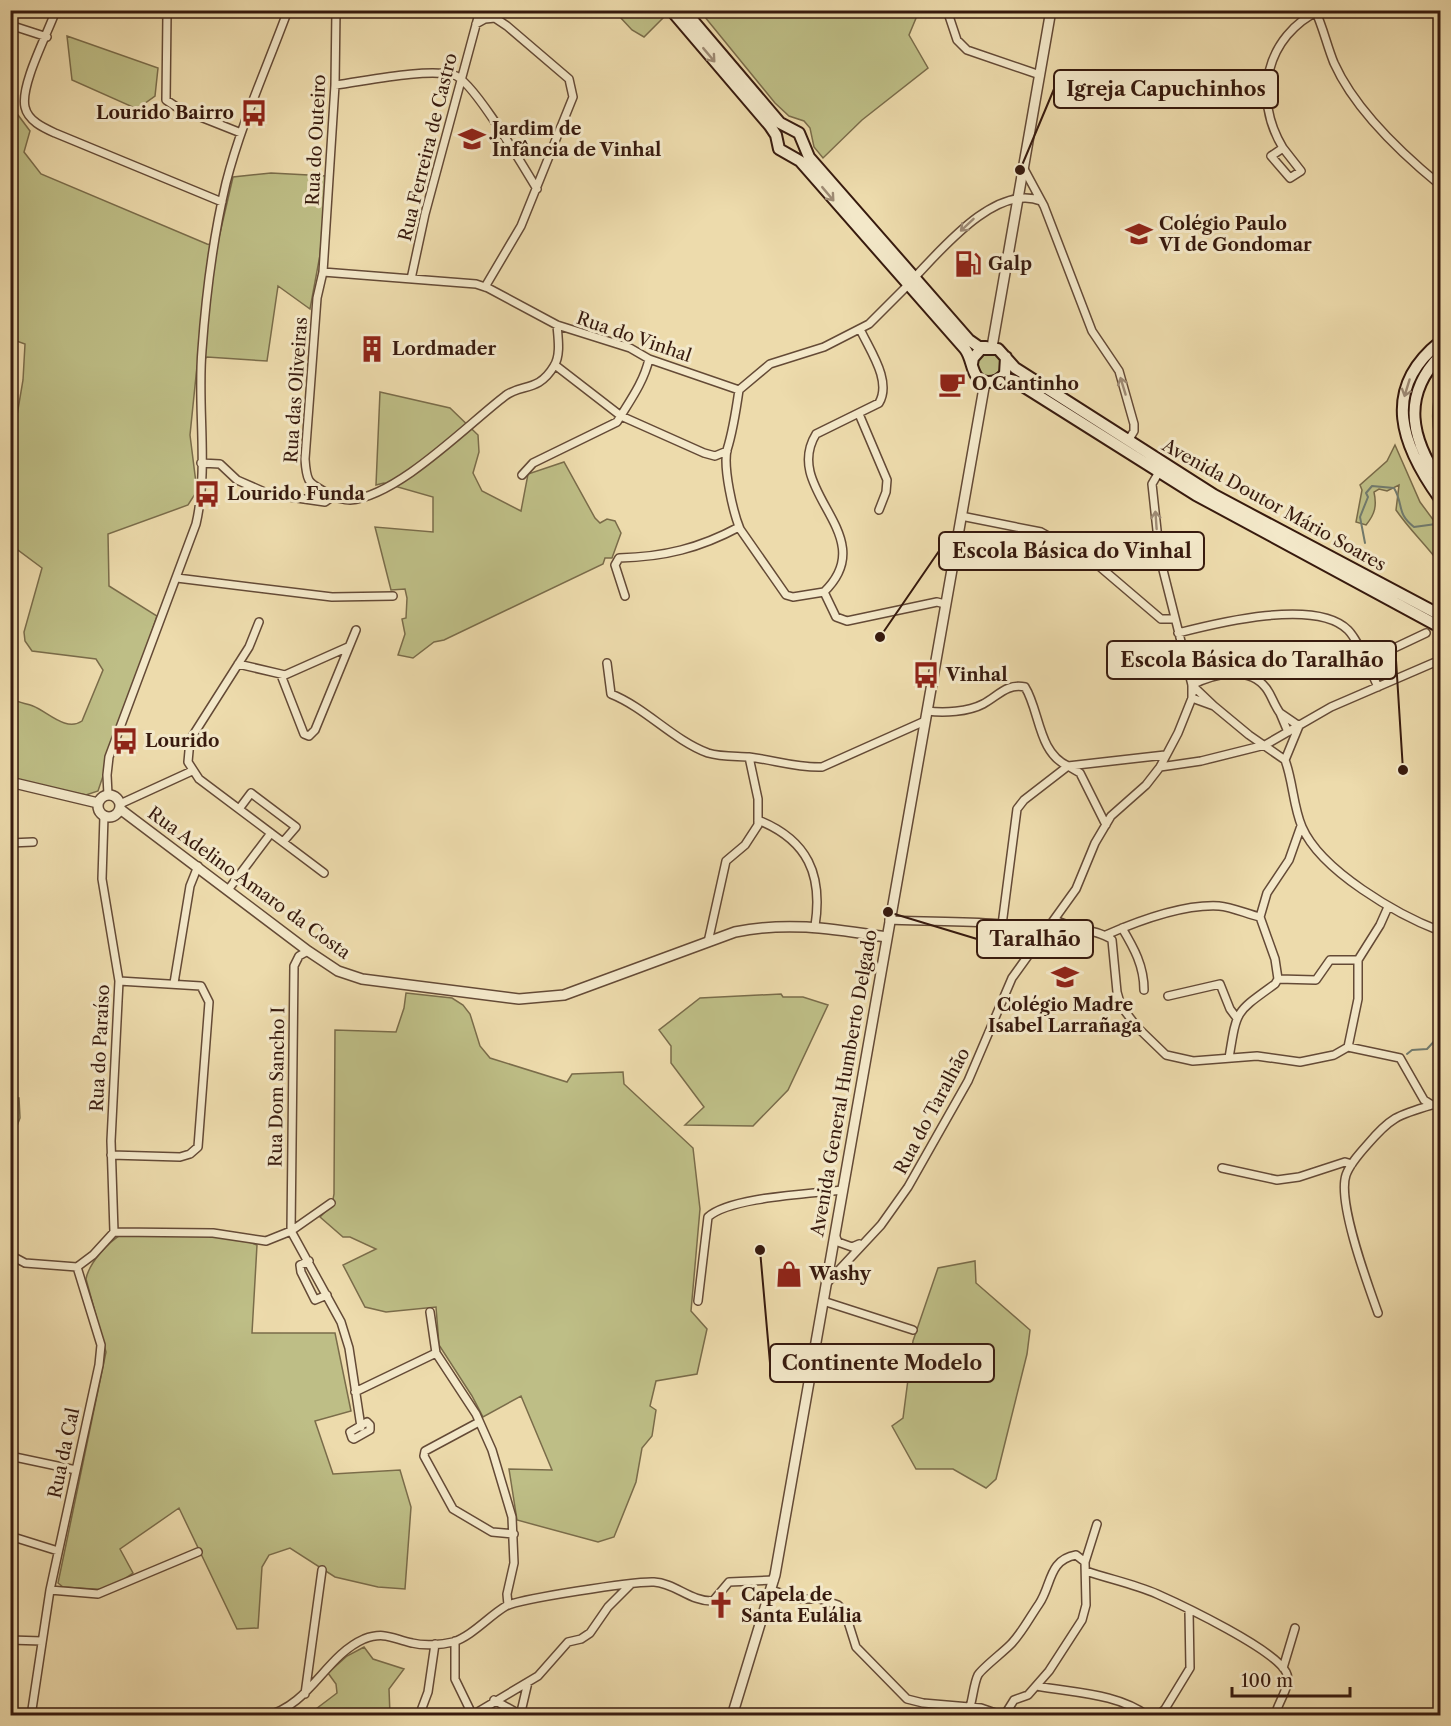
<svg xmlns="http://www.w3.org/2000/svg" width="1451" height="1726" viewBox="0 0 1451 1726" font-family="'Libre Caslon Text',serif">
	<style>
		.green { fill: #bebe86; stroke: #7a6c4a; stroke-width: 1.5 }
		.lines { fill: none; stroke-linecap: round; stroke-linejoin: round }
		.stream { stroke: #727b6e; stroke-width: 2 }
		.minor-casing { stroke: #644a36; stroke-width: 10 }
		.tertiary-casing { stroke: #644a36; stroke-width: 12 }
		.secondary-casing { stroke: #371a0e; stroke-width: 14 }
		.minor { stroke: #f3e8c9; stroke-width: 7 }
		.tertiary { stroke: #f3e8c9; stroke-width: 9 }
		.secondary { stroke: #f3e8c9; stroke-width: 10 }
		.oneway { stroke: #9e8b75 }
		.labels { text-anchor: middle; stroke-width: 6; stroke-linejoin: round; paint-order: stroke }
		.poi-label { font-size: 18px; font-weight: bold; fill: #371a0e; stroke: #f3e8c9; text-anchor: start }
		.street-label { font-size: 18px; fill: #371a0e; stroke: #f3e8c9 }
		.leader { fill: none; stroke: #371a0e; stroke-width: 2 }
		.callout-dot { fill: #371a0e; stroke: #f3e8c9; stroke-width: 2 }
		.callout { fill: #f3e8c9; stroke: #371a0e; stroke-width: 2 }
		.callout-label { font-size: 20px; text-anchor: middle; font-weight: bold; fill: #371a0e }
	</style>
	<rect width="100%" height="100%" fill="#eddbac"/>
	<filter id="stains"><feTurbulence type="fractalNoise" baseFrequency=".00333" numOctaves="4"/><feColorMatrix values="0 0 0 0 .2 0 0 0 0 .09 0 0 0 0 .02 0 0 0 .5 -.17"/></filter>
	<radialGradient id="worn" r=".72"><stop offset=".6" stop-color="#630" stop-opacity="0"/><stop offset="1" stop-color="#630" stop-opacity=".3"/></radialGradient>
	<path class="green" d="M593 11H662L666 15 644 37 632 30 619 16Z
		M700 11H919L909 35 928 68 862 120 823 158 814 147 810 128 804 121 789 116 775 103Z
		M67 36 158 68 155 96 137 109 72 80Z
		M10 112 18 115 30 131 24 152 41 174 207 244 217 246 233 177 271 173 327 176 320 255 310 309 278 286 267 361 207 357 197 366 190 435 197 491 188 505 108 534 109 586 157 616 98 791 86 795 11 780V698C17 703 26 703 33 706 48 712 66 732 82 721L103 670 96 659 32 651 25 641 24 632 42 568 14 547 13 439 23 380 25 344 11 339Z
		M977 364a12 12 0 1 1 24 0a12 12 0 1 1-24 0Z
		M1440 377V455C1430 429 1430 404 1440 377Z
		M380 392 450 408 478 435 479 452 473 473 482 491 521 511 528 474 564 462 595 518 600 523 607 519 615 521 621 533 612 558H605L603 564 444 640 434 642 413 658 398 655 405 634 402 619 406 618 407 598 405 589 391 590 375 527 433 532V497L384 483 376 485Z
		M1395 445 1420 502 1440 529V561L1437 560C1424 543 1409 529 1396 510L1399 485 1387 491 1379 489 1374 492C1377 506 1375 514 1366 525L1356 522 1362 490 1360 485 1387 461Z
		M406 993 452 998 463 1005 470 1014 480 1046 490 1058 567 1082 572 1074 623 1072 624 1084 693 1148 700 1209 691 1311 707 1329 697 1374 656 1381 650 1406 656 1410 652 1436 642 1448 636 1482 614 1537 598 1542 517 1520 509 1469 552 1470 521 1396 483 1417 472 1396 439 1345 436 1307 386 1312 365 1307 343 1265 376 1249 350 1237H343L320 1217 332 1205 334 1194 335 1030 396 1032 404 1008Z
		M781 994 783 997H803L828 1005 788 1090 753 1126 685 1125 704 1107 671 1063V1046L659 1030 700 998Z
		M11 1098H19L20 1118 14 1134H11Z
		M122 1234 236 1237 257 1245 252 1333H335L351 1411 315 1421 333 1474 400 1470 411 1507 405 1589 378 1587 335 1577 290 1548 269 1555 262 1567 258 1628 237 1629 179 1508 120 1549 133 1573 108 1590 63 1587 58 1583 106 1352 86 1279C89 1263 108 1242 122 1234Z
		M975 1261 976 1283 1030 1330 1027 1354 996 1479 986 1488 953 1469H916L892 1426 903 1418 913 1341 938 1268Z
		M364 1647 373 1659 404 1669 389 1689 390 1715H308L337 1693 336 1684 328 1673 347 1656Z"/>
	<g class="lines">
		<path class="stream" d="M1365 543 1360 517 1368 497 1366 493 1372 486 1394 488C1404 505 1396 513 1414 527L1436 524
			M1407 1054 1412 1050 1427 1049 1440 1035"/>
		<defs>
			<path id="minor" d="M56 10C48 33 20 85 25 107 28 121 44 128 55 133L222 202
				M143 10 167 14
				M173 10 167 14 166 100 178 108 241 133
				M947 10 957 40 967 50 1040 75
				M1315 10C1323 27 1327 46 1334 63 1355 110 1401 153 1440 185
				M476 24 485 19 495 18 507 26 569 79 573 97 521 226 485 287
				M10 25 47 37
				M335 85C366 81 425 68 454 75 473 80 524 168 537 189
				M1283 148 1301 171 1290 178 1271 156 1283 148C1252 97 1266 36 1320 10
				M1024 169 1044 206 1092 331 1119 371 1134 424V431L1128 441
				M323 272 476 284 488 288 557 325 630 348 649 359 739 390 770 364 824 347 869 324 908 285
				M914 278C941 250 996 183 1041 201
				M411 279 425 214 480 10
				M555 365 621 416 704 453 715 456 727 451
				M739 390C736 411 733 431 727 450 723 468 733 512 740 529L786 595 793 597 824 592
				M859 414 887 480 886 492 879 510
				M201 463 220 464 237 480 269 494 325 502 332 497C312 481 307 490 305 459L317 298 323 272 335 85 336 10
				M522 475 533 463 617 422C629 402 644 382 649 359
				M332 497C338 498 345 500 350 500 398 496 467 425 505 396 521 383 538 393 554 366 561 355 558 338 557 325
				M961 516 1041 532 1093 561 1161 619H1174
				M177 578 332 597 393 596
				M824 592C883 535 781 491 816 434L879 403C892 381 870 351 860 329
				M824 592 836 617 847 621 937 602 945 604
				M625 596 615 565 619 558C664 557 700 548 739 527
				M259 622 249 647 190 740 188 762 199 779 324 873
				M1178 633C1217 623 1316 598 1348 630 1359 641 1371 672 1378 687
				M607 663 611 694C646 708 673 740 708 753 721 757 737 756 749 757 774 760 797 768 822 767L925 721
				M238 664 285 675 348 647
				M281 675 304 734 309 736 315 730 356 630
				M1373 676 1390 650 1426 633
				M1192 698 1214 706 1192 685C1213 674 1249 665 1266 688 1272 696 1274 705 1280 713
				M1214 706 1249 735 1285 760
				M927 711C944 713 968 712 983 704 998 696 1007 683 1025 687 1040 711 1038 753 1068 766L1165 755
				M1288 732 1280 713 1299 726
				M1285 760C1293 781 1293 806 1302 827 1321 871 1398 915 1440 931
				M1285 760 1299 726
				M1160 767 1201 761 1265 745 1331 707 1440 660
				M108 795 107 775 109 757 196 524C209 468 197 407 202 350 206 294 213 238 226 183 241 124 267 67 288 10
				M120 804 192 771
				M239 809 251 793 296 827 283 842
				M758 820C808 840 823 875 815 926
				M10 843 33 842
				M228 890 271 833
				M889 920C926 922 1014 919 1044 933
				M1055 920C1070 928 1103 931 1112 940L1117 992 1121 1006 1137 1027 1166 1055 1193 1061 1257 1056 1300 1062 1334 1055 1348 1047 1400 1058 1424 1100 1432 1105H1440
				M1002 925 1017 809 1024 800 1068 766 1080 773 1106 825
				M1122 928C1134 948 1144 966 1144 990
				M1106 935C1138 921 1184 904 1219 906 1232 907 1247 914 1260 917
				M708 942 726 861 745 845 758 825V799L749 757
				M308 951 299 956 294 966 291 1231 341 1322 349 1348 361 1427
				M1278 979 1316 980 1330 960H1358
				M174 983 190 886 198 866
				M1168 996 1220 984 1230 1009 1236 1017
				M1348 1047 1358 999V960L1380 925 1388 907
				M1229 1058C1237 1009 1235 1013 1275 984L1278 979 1275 959 1260 917 1267 893 1289 860 1301 826
				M111 1155 180 1157 190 1154 198 1147 209 1002 201 986 119 981
				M1222 1168 1277 1180 1299 1177 1345 1162 1352 1164
				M114 1232 213 1233 266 1241 291 1231 331 1203
				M835 1235 838 1242 852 1247 859 1244
				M10 1255 25 1263 77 1267 101 1345 99 1365 50 1590 31 1716
				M309 1261 300 1265 301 1272 315 1300 327 1295
				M77 1267 93 1255 114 1232 111 1141 119 981 102 879 104 816
				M826 1284 881 1225 908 1187 968 1081 1012 978 1076 889 1095 843 1111 816 1146 785 1160 767 1178 733 1192 698V685L1160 558 1152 484 1159 472
				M698 1301 708 1217C730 1197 810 1194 842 1190
				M823 1301 913 1330
				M430 1312 436 1353 476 1414 492 1450 512 1517 514 1563 507 1594 508 1605
				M1378 1313C1368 1285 1337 1202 1346 1175 1350 1164 1359 1154 1367 1145 1390 1118 1397 1115 1432 1105
				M355 1392 436 1353
				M367 1422 370 1425V1430L354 1439 352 1438 350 1432Z
				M479 1422 425 1451 424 1456 453 1509 492 1532 514 1534
				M10 1456 76 1470
				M10 1536 58 1551
				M1086 1571C1109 1579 1134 1584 1157 1594 1184 1606 1274 1649 1286 1672 1293 1684 1277 1703 1275 1716
				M50 1590 98 1594 198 1552
				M771 1590 800 1599H820L838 1605 845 1612 856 1647 907 1699 923 1703 981 1708 1004 1716
				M10 1640 42 1641
				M455 1641V1679L472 1714
				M1283 1668 1295 1628
				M1037 1686C1074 1693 1117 1693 1148 1716
				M305 1694 322 1570
				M494 1700 521 1715
				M970 1707C973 1697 974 1683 978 1675 982 1668 1006 1650 1012 1643 1023 1631 1030 1617 1039 1604 1052 1585 1048 1560 1076 1555L1085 1562
				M265 1716C310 1706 325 1656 364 1639 385 1631 393 1639 412 1643 424 1646 441 1645 453 1642 472 1636 489 1616 506 1606 519 1599 635 1581 654 1582 675 1583 691 1602 713 1601L729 1582 774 1580
				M419 1716 428 1692 435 1644
				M471 1716 538 1676 568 1642 581 1639 590 1633 608 1607 631 1584
				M520 1716 528 1682
				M1004 1716 1014 1700 1028 1695 1049 1671 1082 1620 1086 1605 1085 1562 1097 1524
				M1158 1716 1165 1709 1190 1668 1189 1611"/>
			<path id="tertiary" d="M992 347 1051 10
				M10 782 98 803
				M98 806a11 11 0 1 1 22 0a11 11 0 1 1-22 0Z
				M120 809 308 951 338 971 362 979 519 999 564 995 735 932C789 921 833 929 886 937
				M732 1716 775 1575 985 382"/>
			<path id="secondary" d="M671 10 770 126 776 135 779 149 800 161 965 349C974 360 970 381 988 382 996 382 1000 379 1005 374L1006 357
				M684 10 780 123 799 133 809 157 969 340 979 347H986
				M1440 342C1380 390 1402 446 1440 499
				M1440 356C1401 396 1411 439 1440 481
				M972 364 973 358 981 349H998L1015 368 1214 495 1440 615
				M1001 378 1015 381 1196 495 1440 627"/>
		</defs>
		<use href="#minor" class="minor-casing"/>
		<use href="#tertiary" class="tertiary-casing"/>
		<use href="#secondary" class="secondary-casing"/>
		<use href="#minor" class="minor"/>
		<use href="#tertiary" class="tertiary"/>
		<use href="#secondary" class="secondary"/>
	</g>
	<defs><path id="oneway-shaft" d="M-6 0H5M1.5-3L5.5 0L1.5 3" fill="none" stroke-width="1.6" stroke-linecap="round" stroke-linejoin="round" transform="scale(1.5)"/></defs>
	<g class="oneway">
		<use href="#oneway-shaft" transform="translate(709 55) rotate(50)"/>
		<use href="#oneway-shaft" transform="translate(828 194) rotate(50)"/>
		<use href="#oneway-shaft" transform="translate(967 225) rotate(137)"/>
		<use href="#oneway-shaft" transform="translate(1123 386) rotate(-107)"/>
		<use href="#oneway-shaft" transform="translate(1407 388) rotate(107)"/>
		<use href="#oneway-shaft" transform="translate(1156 520) rotate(-94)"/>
	</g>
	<defs>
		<symbol id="bus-bare" viewBox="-9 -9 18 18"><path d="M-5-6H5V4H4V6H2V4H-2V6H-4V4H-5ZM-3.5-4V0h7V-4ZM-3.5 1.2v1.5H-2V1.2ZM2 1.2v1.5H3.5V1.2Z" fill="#8f2418" stroke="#f3e8c9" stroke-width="2.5" paint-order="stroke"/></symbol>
		<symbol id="school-bare" viewBox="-9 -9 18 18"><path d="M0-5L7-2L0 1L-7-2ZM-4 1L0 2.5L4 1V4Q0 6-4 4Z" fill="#8f2418" stroke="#f3e8c9" stroke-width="2.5" paint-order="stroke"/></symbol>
		<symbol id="fuel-bare" viewBox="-9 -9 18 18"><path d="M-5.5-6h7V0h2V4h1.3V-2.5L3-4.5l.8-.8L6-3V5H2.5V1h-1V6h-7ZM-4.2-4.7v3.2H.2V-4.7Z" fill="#8f2418" stroke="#f3e8c9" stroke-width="2.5" paint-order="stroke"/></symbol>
		<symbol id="building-bare" viewBox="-9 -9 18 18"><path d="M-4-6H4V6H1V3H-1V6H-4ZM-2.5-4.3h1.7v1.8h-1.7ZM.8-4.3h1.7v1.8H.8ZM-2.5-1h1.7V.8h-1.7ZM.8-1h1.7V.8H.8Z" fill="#8f2418" stroke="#f3e8c9" stroke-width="2.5" paint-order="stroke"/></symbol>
		<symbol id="cafe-bare" viewBox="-9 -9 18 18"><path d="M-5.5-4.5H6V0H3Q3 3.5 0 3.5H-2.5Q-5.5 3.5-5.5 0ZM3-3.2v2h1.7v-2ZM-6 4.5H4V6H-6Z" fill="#8f2418" stroke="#f3e8c9" stroke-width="2.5" paint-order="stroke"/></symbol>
		<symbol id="shop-bare" viewBox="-9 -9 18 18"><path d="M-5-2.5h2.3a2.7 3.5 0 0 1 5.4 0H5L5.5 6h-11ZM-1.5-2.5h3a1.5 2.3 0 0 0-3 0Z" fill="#8f2418" stroke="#f3e8c9" stroke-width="2.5" paint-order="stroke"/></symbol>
		<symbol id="church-bare" viewBox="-9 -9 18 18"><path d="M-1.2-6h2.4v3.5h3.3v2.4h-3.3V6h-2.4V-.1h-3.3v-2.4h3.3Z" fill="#8f2418" stroke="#f3e8c9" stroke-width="2.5" paint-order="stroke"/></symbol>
	</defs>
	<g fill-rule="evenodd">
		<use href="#bus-bare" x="235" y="94" width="38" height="38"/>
		<use href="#school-bare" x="453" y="120" width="38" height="38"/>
		<use href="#school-bare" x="1120" y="215" width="38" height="38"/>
		<use href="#fuel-bare" x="949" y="245" width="38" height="38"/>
		<use href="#building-bare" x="353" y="330" width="38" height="38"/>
		<use href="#cafe-bare" x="933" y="365" width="38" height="38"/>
		<use href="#bus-bare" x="188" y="475" width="38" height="38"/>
		<use href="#bus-bare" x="907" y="656" width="38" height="38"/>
		<use href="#bus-bare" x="106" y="722" width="38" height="38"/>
		<use href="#school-bare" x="1046" y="958" width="38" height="38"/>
		<use href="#shop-bare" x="770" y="1255" width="38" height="38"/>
		<use href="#church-bare" x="702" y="1586" width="38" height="38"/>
	</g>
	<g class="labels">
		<g class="poi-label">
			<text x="234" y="119" text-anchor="end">Lourido Bairro</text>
			<text x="492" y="135">Jardim de<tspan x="492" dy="21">Infância de Vinhal</tspan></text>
			<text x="1159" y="230">Colégio Paulo<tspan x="1159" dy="21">VI de Gondomar</tspan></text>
			<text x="988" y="270">Galp</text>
			<text x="392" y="355">Lordmader</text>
			<text x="972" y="390">O Cantinho</text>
			<text x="227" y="500">Lourido Funda</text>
			<text x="946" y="681">Vinhal</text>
			<text x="145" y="747">Lourido</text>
			<text x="1065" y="1011" text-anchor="middle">Colégio Madre<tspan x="1065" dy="21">Isabel Larrañaga</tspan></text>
			<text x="809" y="1280">Washy</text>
			<text x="741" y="1601">Capela de<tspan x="741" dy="21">Santa Eulália</tspan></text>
		</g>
		<g class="street-label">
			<text transform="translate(316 140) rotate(-87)" y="6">Rua do Outeiro</text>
			<text transform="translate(428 147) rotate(-76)" y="6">Rua Ferreira de Castro</text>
			<text transform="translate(634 337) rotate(19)" y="6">Rua do Vinhal</text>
			<text transform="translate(296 390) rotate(-86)" y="6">Rua das Oliveiras</text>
			<text transform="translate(1274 505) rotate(29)" y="6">Avenida Doutor Mário Soares</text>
			<text transform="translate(249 883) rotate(36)" y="6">Rua Adelino Amaro da Costa</text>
			<text transform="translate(100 1048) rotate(-87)" y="6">Rua do Paraíso</text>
			<text transform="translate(844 1083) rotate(-80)" y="6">Avenida General Humberto Delgado</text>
			<text transform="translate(277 1087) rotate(-89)" y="6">Rua Dom Sancho I</text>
			<text transform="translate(932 1111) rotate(-62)" y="6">Rua do Taralhão</text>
			<text transform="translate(64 1453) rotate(-78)" y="6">Rua da Cal</text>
		</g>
	</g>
	<path class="leader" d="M1020 170L1054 89M880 637L939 551M1403 770L1396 660M888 912L977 939M760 1250L770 1363"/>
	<g class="callout-dot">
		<circle cx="1020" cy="170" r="6"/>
		<circle cx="880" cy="637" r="6"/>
		<circle cx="1403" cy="770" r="6"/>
		<circle cx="888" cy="912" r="6"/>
		<circle cx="760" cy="1250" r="6"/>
	</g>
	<g class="callout">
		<rect x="1054" y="70" width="224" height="38" rx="6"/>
		<rect x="939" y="532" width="265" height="38" rx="6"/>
		<rect x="1107" y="641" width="289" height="38" rx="6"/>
		<rect x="977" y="920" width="116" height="38" rx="6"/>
		<rect x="770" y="1344" width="224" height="38" rx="6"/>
	</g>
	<g class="callout-label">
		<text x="1166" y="96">Igreja Capuchinhos</text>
		<text x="1072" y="558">Escola Básica do Vinhal</text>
		<text x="1252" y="667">Escola Básica do Taralhão</text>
		<text x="1035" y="946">Taralhão</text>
		<text x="882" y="1370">Continente Modelo</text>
	</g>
	<rect width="1451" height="1726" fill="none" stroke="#eddbac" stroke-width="36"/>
	<rect x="12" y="12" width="1427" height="1702" fill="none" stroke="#371a0e" stroke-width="3"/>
	<rect x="18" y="18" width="1415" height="1690" fill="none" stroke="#371a0e" stroke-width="1.5"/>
	<path d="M1232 1687v9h118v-9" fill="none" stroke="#371a0e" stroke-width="3"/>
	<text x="1241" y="1687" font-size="18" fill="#371a0e" stroke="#f3e8c9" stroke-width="4.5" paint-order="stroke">100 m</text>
	<rect width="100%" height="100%" filter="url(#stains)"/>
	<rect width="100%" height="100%" fill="url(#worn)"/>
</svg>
